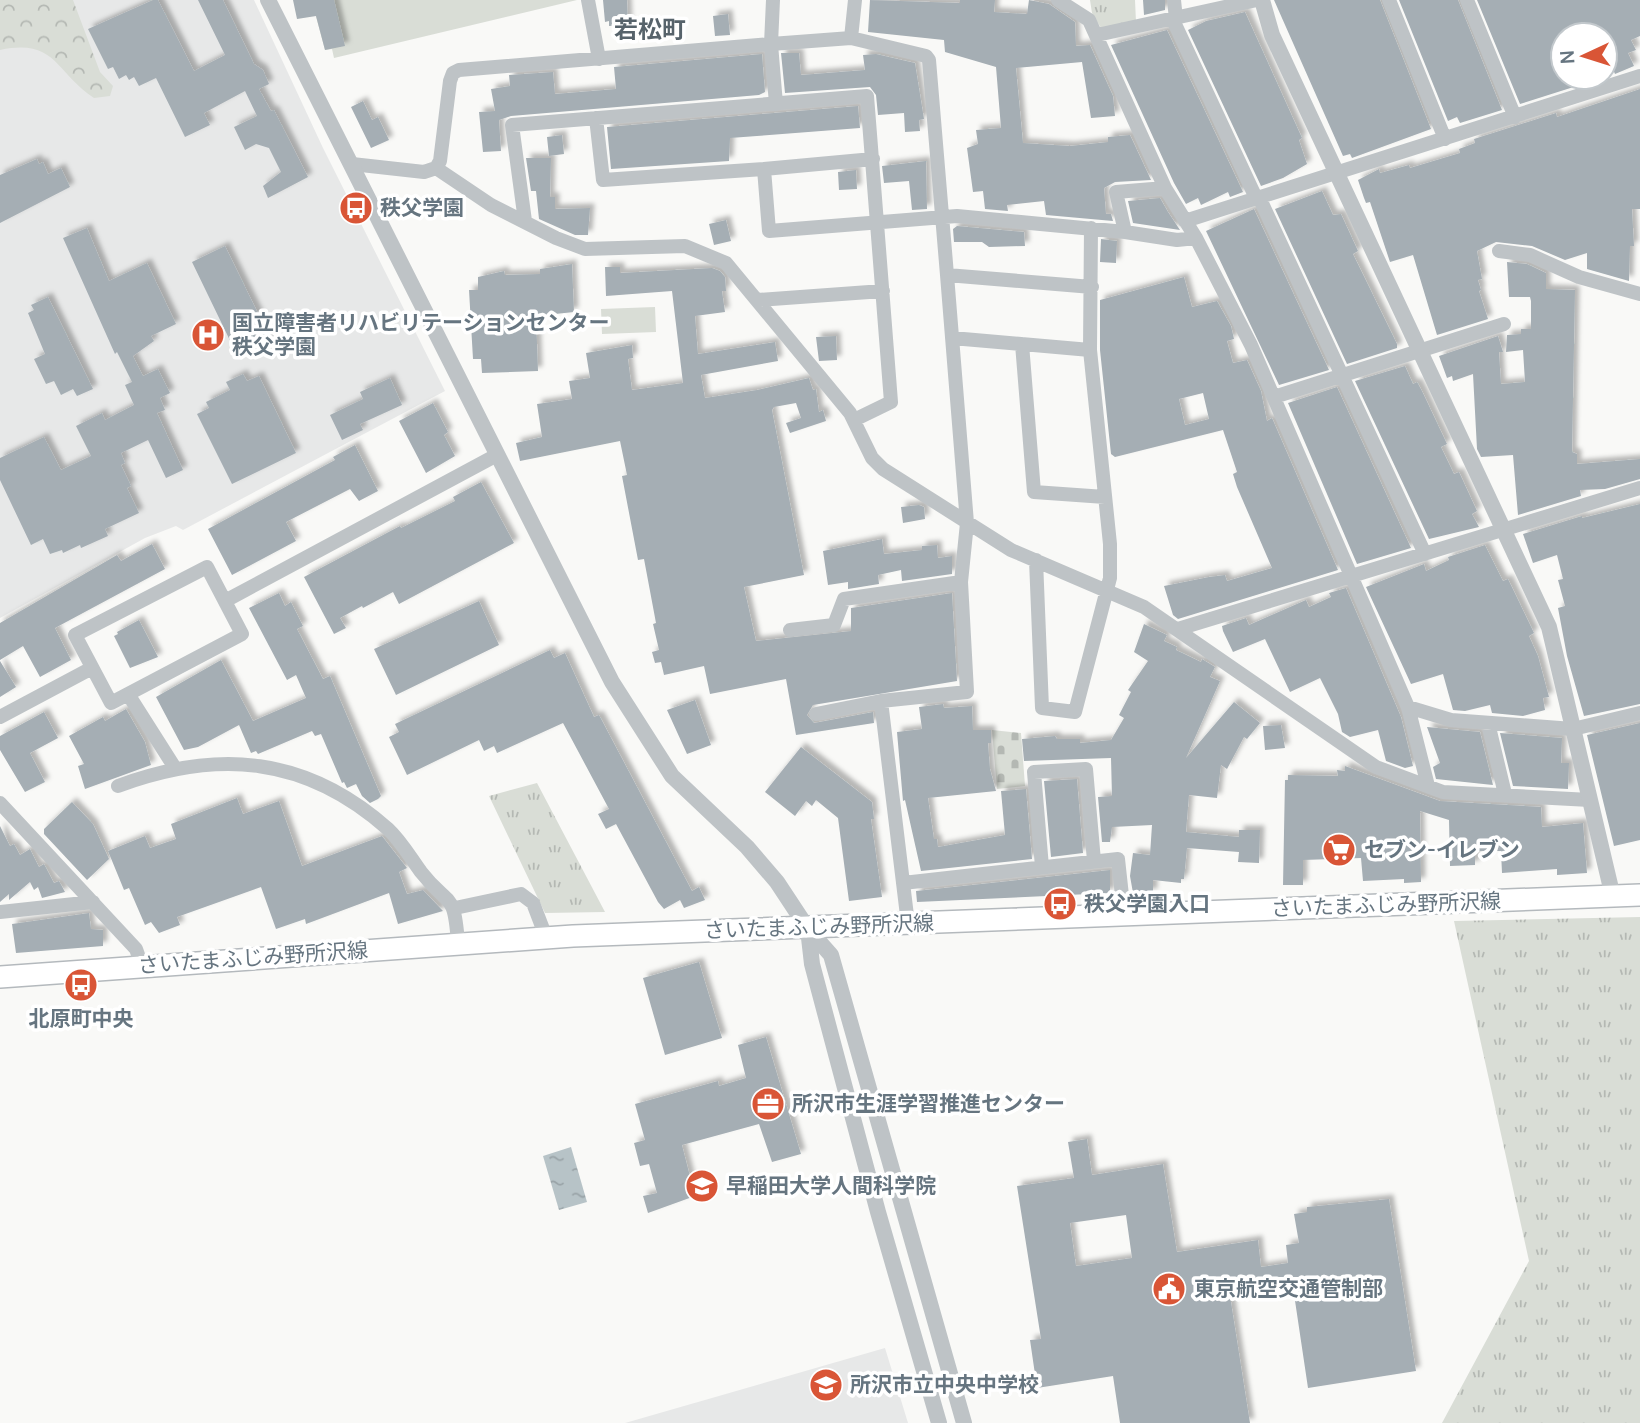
<svg xmlns="http://www.w3.org/2000/svg" width="1640" height="1423" viewBox="0 0 1640 1423" font-family="Manrope,'Noto Sans JP',sans-serif">
	<style>
		.built { fill: #e7e8e8 }
		.green { fill: #d9ddd6 }
		.forest { fill: url(#forest-crowns) }
		.cemetery { fill: url(#cemetery-stones) }
		.park { fill: url(#park-tufts) }
		.water { fill: url(#water-ripples) }
		.building { fill: #a5aeb4; fill-rule: evenodd; filter: url(#shadow) }
		.lines { fill: none; stroke-linecap: round; stroke-linejoin: round }
		.primary-casing { stroke: #b4b9bd; stroke-width: 24 }
		.minor { stroke: #bec3c6; stroke-width: 14 }
		.tertiary { stroke: #bec3c6; stroke-width: 16 }
		.primary { stroke: #fff; stroke-width: 21 }
		.labels { text-anchor: middle; stroke-width: 7; stroke-linejoin: round; paint-order: stroke }
		.poi-label { font-size: 21px; font-weight: bold; fill: #667580; stroke: #fff; text-anchor: start }
		.street-label { font-size: 21px; fill: #667580; stroke: #fff }
		.quarter-label { font-size: 24px; font-weight: bold; fill: #57636b; stroke: #fff }
	</style>
	<defs>
		<pattern id="forest-crowns" width="20" height="18" patternUnits="userSpaceOnUse" patternTransform="scale(1.75)"><rect width="20" height="18" fill="#d9ddd6"/><path d="M2 6a3 3 0 1 1 6 0M12 15a3 3 0 1 1 6 0" fill="none" stroke="#b4b8b3"/></pattern>
		<pattern id="cemetery-stones" width="16" height="16" patternUnits="userSpaceOnUse" patternTransform="scale(1.75)"><rect width="16" height="16" fill="#d9ddd6"/><path d="M2 7V4a2 2 0 0 1 4 0v3zM10 15v-3a2 2 0 0 1 4 0v3z" fill="#b4b8b3"/></pattern>
		<pattern id="park-tufts" width="24" height="20" patternUnits="userSpaceOnUse" patternTransform="scale(1.75)"><rect width="24" height="20" fill="#d9ddd6"/><path d="M3 7l-1-3M5 7V3M7 7l1-3M15 17l-1-3M17 17v-4M19 17l1-3" fill="none" stroke="#b4b8b3"/></pattern>
		<pattern id="water-ripples" width="26" height="14" patternUnits="userSpaceOnUse" patternTransform="scale(1.75)"><rect width="26" height="14" fill="#b7c3c7"/><path d="M2 4q2-2 4 0t4 0M15 11q2-2 4 0t4 0" fill="none" stroke="#99a3a7"/></pattern>
		<filter id="shadow"><feDropShadow dx="4.5" dy="-4.5" stdDeviation="2" flood-color="#0004"/></filter>
	</defs>
	<rect width="100%" height="100%" fill="#f9f9f7"/>
	<path class="built" d="M0 0H254L323 148 445 391 183 530 176 526 145 538 0 618Z
		M885 1348 908 1423H625Z"/>
	<path class="green" d="M316 0H577L334 58 332 49 325 50 315 13Z
		M655 307 656 332 602 334 601 309Z"/>
	<path class="forest" d="M0 0H73L100 72 113 86 110 96 94 98C55 72 56 38 0 50Z"/>
	<path class="cemetery" d="M992 730 1021 733 1025 786 997 789Z"/>
	<path class="park" d="M1090 0H1135L1136 22 1101 28 1092 13Z
		M537 783 605 912 545 913 489 796Z
		M1640 917V1423H1442L1529 1261 1454 921Z"/>
	<path class="water" d="M571 1147 587 1202 559 1210 543 1156Z"/>
	<path class="building" d="M153 0H158L194 71 225 55 198 0H223L254 64 263 70 269 84 259 89 271 111 274 110 308 177 268 198 263 186 281 172 269 148 256 144 245 150 234 127 257 116 245 91 204 113 210 125 185 137 156 78 139 86 134 77 129 80 126 75 119 79 113 67 108 69 88 29Z
		M293 0H334L345 46 325 50 316 16 297 19Z
		M603 0H627L628 25 609 26V21L605 22Z
		M870 0 960 3V0H995L994 12 1027 14 1029 0 1049 4 1075 22 1076 46 1090 45 1113 96 1115 116 1091 118 1082 62 1016 68 1023 143 1070 146 1108 142V137L1130 135 1151 180 1115 182 1104 188 1106 214H1111L1113 221 1046 215 1044 201 1007 205 1008 211 985 209 983 191 973 192 967 148 978 144 976 130 1001 128 996 67 945 52 944 40 868 32Z
		M1143 0H1165V10L1144 15Z
		M1274 0H1380L1431 129 1352 158 1350 154 1343 156Z
		M1399 0H1458L1502 110 1460 123 1457 117 1448 121Z
		M1477 0H1640V36L1631 40 1636 50 1628 53 1634 66 1615 74 1607 56 1605 35H1601L1599 30 1588 35H1563V77H1605L1520 104Z
		M1245 12 1302 138 1299 140 1307 164 1283 178 1261 186 1188 30 1206 21Z
		M728 14 730 35 715 36 713 16Z
		M1167 30 1243 192 1230 197 1228 192 1201 205 1198 198 1186 204 1174 183 1111 45Z
		M781 53H799L801 75 865 70 863 55 876 54 915 63 924 119 919 120 920 131 905 132 904 113 878 115 876 95 870 87 785 93Z
		M762 54 765 92 759 95 511 116 499 120 501 151 483 152 479 112 495 111 491 89 510 86 509 75 553 72 555 94 616 89 614 67Z
		M1640 89V209H1632L1634 246H1630L1629 281 1587 269V253L1565 260 1532 246 1496 242 1477 251 1482 279 1478 280 1481 290 1479 291 1488 319 1437 335 1413 255 1390 262 1370 202 1366 203 1364 198 1358 180 1379 169 1380 173 1409 165 1410 168 1460 153 1459 149 1475 143 1474 139 1556 113 1557 117Z
		M363 101 372 120 378 117 389 140 371 148 351 107Z
		M858 106 860 128 730 138 729 161 611 169 607 127Z
		M562 135 564 154 549 156 547 137Z
		M526 158H551L550 197H555V209L590 208 588 235H575L539 219 536 191H531Z
		M37 159 39 164 43 162 48 174 61 168 70 187 0 223V175Z
		M926 161 927 209 912 210 909 181 884 183 882 166Z
		M856 170 857 189 839 190 838 172Z
		M1322 191 1333 215 1341 214 1358 251 1353 254 1397 344V348L1347 364 1275 209Z
		M1160 198 1168 212 1180 230 1133 223 1128 201Z
		M1254 209 1329 370 1279 385 1206 231Z
		M726 220 731 241 714 245 709 224Z
		M957 226 1024 232 1025 246 989 247 982 242H954L953 229Z
		M87 228 109 281 147 263 176 324 151 336 154 341 133 356 143 376 158 369 170 393 160 398 165 410 157 413 183 470 166 478 148 440 121 453 125 463 121 465 131 486 127 488 139 513 105 529 108 536 81 548 80 545 63 553 62 550 50 554 43 539 31 545 0 480V458L44 437 61 470 91 456 76 426 102 413 105 420 134 405 125 385 132 382 117 352 115 354 63 238Z
		M1101 239 1117 241 1116 263 1100 262Z
		M225 246 270 338 237 355 192 262Z
		M1507 262 1527 264 1546 273V289L1575 290 1572 452 1577 454V464L1640 459V479L1605 489 1580 490 1581 496 1518 515 1513 455 1481 457 1477 449 1473 374 1453 381 1452 376 1447 378 1439 356 1498 336 1503 352H1499L1501 384 1525 382 1523 350 1506 352 1507 335 1521 334V329H1531V301L1530 297H1509Z
		M572 264 574 312 536 316 538 371 482 373 481 359H473L469 290H478V277L504 271 505 275 540 274V269Z
		M605 267H620V273L712 268 720 271 725 277 726 291H722L725 312 695 316 698 354 775 342 778 361 701 375 705 398 757 390 809 378 813 390 816 389 819 412 823 410 826 421 790 433 786 423 801 418 796 403 774 407 772 410 804 575 744 587 756 641 851 631V608L952 593 957 681 813 705 807 715 814 723 873 712 874 723 796 735 786 679 710 694 704 666 664 675 661 662 655 663 652 652 659 650 653 624 656 623 644 559 638 560 622 476 627 475 620 441 520 461 516 443 542 437 537 404 572 399 569 381 590 378 586 353 632 345 633 358 628 359 632 390 683 383 672 291 606 296Z
		M1184 277 1192 307 1217 301 1231 326 1234 339 1227 341 1233 363 1247 360 1261 391 1267 421 1272 418 1338 570 1178 619 1173 615 1164 586 1209 577 1225 575 1227 581 1272 568 1237 487 1233 474 1237 472 1223 430 1115 457 1111 454 1100 350V300ZM1203 393 1209 419 1185 425 1179 399Z
		M48 297 93 389 77 396 73 389 61 395 54 381 46 384 34 359 45 354 28 313 34 310 31 305Z
		M836 336 837 360 819 361 816 337Z
		M1405 366 1413 384 1417 382 1422 391 1447 444 1441 447 1454 474 1459 472 1477 511 1472 514 1479 527 1429 539 1355 381Z
		M243 374 247 381 259 376 296 453 232 484 197 414 209 408 206 402 230 390 226 382Z
		M390 378 402 405 360 424 363 430 342 440 330 415 363 399 360 392Z
		M1337 387 1411 548 1357 564 1288 403Z
		M433 403 448 432 444 435 455 456 426 473 399 421Z
		M355 445 378 491 359 501 350 489 286 522 296 541 232 575 208 529 335 460 333 457Z
		M481 482 514 543 399 604 393 592 363 608 362 606 340 618 346 628 334 634 304 577 400 526 401 528 455 501 453 497Z
		M1640 504V704L1584 716 1567 656 1558 608 1565 606 1558 580 1563 579 1557 555 1533 563 1523 534 1582 516V518Z
		M919 505 924 507 925 519 903 523 901 507Z
		M882 539 884 554 922 550V546L937 545 938 558 952 556V574L902 581 901 570 878 575 879 584 848 589V582L828 585 823 551Z
		M152 544 165 569 55 628 71 660 40 677 23 646 0 660V623L117 555 121 561Z
		M1485 545 1503 581 1508 579 1534 633 1529 636 1538 656 1549 697 1543 698 1545 710 1523 716 1492 713 1490 705 1465 711 1453 710 1443 674 1411 684 1366 587 1424 564 1426 571 1449 560 1448 557Z
		M1346 588 1401 717 1413 766 1405 768 1386 761 1378 730 1350 737 1342 732 1338 714 1320 678 1290 692 1265 639 1233 652 1223 631 1222 626 1246 618 1249 625 1306 600 1309 607 1331 597 1329 593Z
		M279 593 285 606 291 602 303 626 297 629 323 679 330 676 381 796 378 799 370 803 362 796 356 784 347 788 344 782 342 783 321 734 315 736 312 731 258 754 256 751 251 753 239 725 198 747 184 750 156 697 221 660 253 721 306 698 296 675 287 680 249 608Z
		M479 601 499 645 396 695 374 649Z
		M139 620 158 657 130 668 114 636 118 634 117 632Z
		M1144 624 1167 635 1164 641 1177 647 1176 650 1201 662 1202 659 1215 667 1210 677 1220 681 1186 758 1234 702 1260 723 1247 739 1244 737 1227 769 1221 765 1217 798 1189 795 1186 832 1239 837V830H1260L1259 863 1238 862 1239 852 1187 848 1184 879H1181V883L1153 880V893H1133L1130 876 1133 853 1150 855 1152 825 1112 827 1110 842H1102L1098 797 1112 796 1111 758 1024 761 1022 739 1055 736 1057 739H1080V743L1111 740 1124 718 1119 715 1131 692 1128 690 1148 661 1134 652Z
		M550 650 554 658 565 653 594 717 599 715 692 891 699 887 705 900 684 908 680 900 664 909 658 902 616 824 606 829 598 814 609 809 563 723 497 753 494 746 484 751 479 740 407 775 389 737 399 732 395 724Z
		M0 661 16 687 0 697Z
		M695 700 711 745 687 754 667 710Z
		M943 704 944 708 972 706 973 730H991V743H988L990 769 996 791 928 798 934 839H937L938 847 1005 835 1001 791 1026 789 1032 859 921 871 905 800 903 801 897 732 922 729 919 707Z
		M126 709 145 742 151 765 85 789 78 766 84 764 69 736 103 717 105 721Z
		M44 712 58 738 30 753 45 782 25 792 0 750V736Z
		M1640 723V840L1614 846 1587 735Z
		M1281 725 1285 748 1265 750 1263 726Z
		M1427 727 1480 732 1493 785 1436 779 1433 767 1440 763Z
		M1500 733 1562 738 1561 763H1569L1568 789 1513 786Z
		M801 747 872 802 874 819H871L882 897 849 901 838 818 816 800 812 806 806 801 795 816 765 792Z
		M1345 766 1440 801 1541 807 1542 827 1583 823 1587 873 1557 875V869L1502 873 1501 851H1475V865L1450 866 1449 820 1420 811 1421 882 1404 883V879L1363 881 1361 858 1303 860V885H1283L1285 780H1288V775L1338 776 1337 770 1345 771Z
		M1077 779 1083 853 1051 857 1044 781Z
		M237 798 243 814 279 801 302 866 382 836 407 868 399 872 407 894 423 890 443 911 398 924 389 893 306 924 305 919 276 929 261 887 177 917 180 925 159 933 151 922 145 925 129 888 124 890 108 851 145 836 150 848 176 839 171 824Z
		M72 802 93 824 109 859 87 880 44 834V829Z
		M0 826 10 846 14 844 20 855 30 849 39 867 44 864 54 883 59 881 65 892 42 898 38 887 34 890 30 882 9 900V894L0 902Z
		M1110 870V893L917 902 916 891Z
		M89 913 91 929 103 930V946L16 953 12 924Z
		M699 962 722 1038 665 1055 643 978Z
		M766 1037 801 1154 772 1162 759 1124 682 1145 695 1196 648 1213 643 1196 657 1193 649 1164 640 1166 634 1143 645 1140 635 1104 718 1081 719 1086 746 1078 738 1045Z
		M1087 1139 1092 1175 1163 1164 1177 1252 1258 1240 1261 1267 1288 1263 1286 1245 1299 1243 1294 1214 1307 1212V1207L1389 1199 1416 1371 1308 1388 1294 1294 1286 1295 1284 1280 1273 1281 1272 1278 1228 1283 1250 1423H1120L1113 1376 1037 1388 1030 1340 1041 1339 1017 1186 1074 1178 1068 1142ZM1126 1215 1132 1258 1076 1266 1070 1223Z"/>
	<g class="lines">
		<defs>
			<path id="primary" d="M0 977 573 936 1640 895"/>
		</defs>
		<use href="#primary" class="primary-casing"/>
		<path class="minor" d="M588 0 599 59
			M1058 0 1089 20 1165 188 1196 238 1251 345 1408 707 1428 786
			M1174 0 1176 19
			M1389 0 1445 139
			M1467 0 1515 117
			M1173 20 1256 198
			M1097 35 1257 0
			M851 38 926 56 929 60 947 275
			M776 104 771 44 851 38 855 0
			M596 118 603 180 764 169
			M873 159 764 169 769 231 957 216 1125 232 1177 240 1196 238
			M352 164 424 172 436 168 440 161 450 81 453 73 459 70 771 44 773 0
			M436 168 491 205 556 238 585 249 685 246 726 263 850 413 872 458 883 469 1011 550 1144 607 1376 767 1443 792 1590 800
			M1259 197 1425 554
			M525 221 512 125 867 96 891 402 854 420
			M1185 221 1640 76
			M1125 232 1116 192 1165 188
			M1499 251 1530 255 1579 277 1640 294
			M757 300 883 291
			M952 338 1090 350
			M1022 344 1034 492 1105 497
			M1274 397 1504 324
			M1036 560 1042 708 1075 712 1110 578V544L1090 350 1091 228
			M207 567 242 634 111 703 75 635Z
			M225 601 495 456
			M1178 629 1640 488
			M790 630 834 625 844 599 961 582
			M128 694 175 768
			M881 701 908 924
			M1408 707 1451 720 1573 729 1640 713
			M816 714 881 701 967 692 961 582 967 523 947 275 1092 287
			M0 717 92 668
			M1488 723 1505 794
			M118 786C218 749 306 756 388 829 401 841 410 857 421 872 449 908 454 889 458 943
			M0 803 136 949 142 966
			M1042 867 1034 772 1086 769 1094 861
			M903 883 1118 859 1124 914
			M455 908 521 894 533 903 546 937
			M0 912 93 902"/>
		<path class="tertiary" d="M268 0 612 682 672 776 747 847 777 882 808 929 831 955 964 1423
			M1262 0 1272 35 1549 627 1613 897
			M808 929 812 964 878 1212 939 1423"/>
		<use href="#primary" class="primary"/>
	</g>
	<defs>
		<symbol id="bus-disc" viewBox="-11 -11 22 22"><circle r="9.5" fill="#d95536" stroke="#fff"/><path d="M-5-6H5V4H4V6H2V4H-2V6H-4V4H-5ZM-3.5-4V0h7V-4ZM-3.5 1.2v1.5H-2V1.2ZM2 1.2v1.5H3.5V1.2Z" fill="#fff"/></symbol>
		<symbol id="hospital-disc" viewBox="-11 -11 22 22"><circle r="9.5" fill="#d95536" stroke="#fff"/><path d="M-5-5h3v3.5h4V-5h3V5h-3V1.5h-4V5h-3Z" fill="#fff"/></symbol>
		<symbol id="supermarket-disc" viewBox="-11 -11 22 22"><circle r="9.5" fill="#d95536" stroke="#fff"/><path d="M-6-5.5h2.5l.6 2H6L4.5 2H-2.5L-4.4-4H-6ZM-1.5 3.2a1.3 1.3 0 1 0 .1 0ZM3 3.2a1.3 1.3 0 1 0 .1 0Z" fill="#fff"/></symbol>
		<symbol id="office-disc" viewBox="-11 -11 22 22"><circle r="9.5" fill="#d95536" stroke="#fff"/><path d="M-6-3h4V-5.5h4V-3h4V5H-6ZM-1-4.5V-3h2v-1.5ZM-6 0V1H6V0Z" fill="#fff"/></symbol>
		<symbol id="university-disc" viewBox="-11 -11 22 22"><circle r="9.5" fill="#d95536" stroke="#fff"/><path d="M0-5L7-2L0 1L-7-2ZM-4 1L0 2.5L4 1V4Q0 6-4 4Z" fill="#fff"/></symbol>
		<symbol id="civic-disc" viewBox="-11 -11 22 22"><circle r="9.5" fill="#d95536" stroke="#fff"/><path d="M-.6-6.5H3V-4.5H.6V-3L4-1V1h2V6H-6V1h2V-1L-.6-3ZM-1.2 2.5V6h2.4V2.5Z" fill="#fff"/></symbol>
		<symbol id="school-disc" viewBox="-11 -11 22 22"><circle r="9.5" fill="#d95536" stroke="#fff"/><path d="M0-5L7-2L0 1L-7-2ZM-4 1L0 2.5L4 1V4Q0 6-4 4Z" fill="#fff"/></symbol>
	</defs>
	<g fill-rule="evenodd">
		<use href="#bus-disc" x="337" y="189" width="38" height="38"/>
		<use href="#hospital-disc" x="189" y="316" width="38" height="38"/>
		<use href="#supermarket-disc" x="1320" y="831" width="38" height="38"/>
		<use href="#bus-disc" x="1041" y="885" width="38" height="38"/>
		<use href="#bus-disc" x="62" y="966" width="38" height="38"/>
		<use href="#office-disc" x="749" y="1085" width="38" height="38"/>
		<use href="#university-disc" x="683" y="1167" width="38" height="38"/>
		<use href="#civic-disc" x="1150" y="1270" width="38" height="38"/>
		<use href="#school-disc" x="807" y="1366" width="38" height="38"/>
	</g>
	<g class="labels">
		<g class="poi-label">
			<text x="380" y="215">秩父学園</text>
			<text x="232" y="330">国立障害者リハビリテーションセンター<tspan x="232" dy="24">秩父学園</tspan></text>
			<text x="1364" y="857">セブン-イレブン</text>
			<text x="1084" y="911">秩父学園入口</text>
			<text x="81" y="1026" text-anchor="middle">北原町中央</text>
			<text x="792" y="1111">所沢市生涯学習推進センター</text>
			<text x="726" y="1193">早稲田大学人間科学院</text>
			<text x="1194" y="1296">東京航空交通管制部</text>
			<text x="850" y="1392">所沢市立中央中学校</text>
		</g>
		<g class="street-label">
			<text transform="translate(1386 905) rotate(-2)" y="7">さいたまふじみ野所沢線</text>
			<text transform="translate(819 927) rotate(-2)" y="7">さいたまふじみ野所沢線</text>
			<text transform="translate(253 958) rotate(-4)" y="7">さいたまふじみ野所沢線</text>
		</g>
		<g class="quarter-label">
			<text x="650" y="38">若松町</text>
		</g>
	</g>
	<g transform="translate(1584 56) rotate(266)"><circle r="33" fill="#ffffff" stroke="#c2c8cc" stroke-width="2"/>
	<path d="M0-5L12 26L0 18L-12 26Z" fill="#d95536"/>
	<text y="-10" font-size="19" font-weight="bold" text-anchor="middle" fill="#667580">N</text>
	</g>
</svg>
